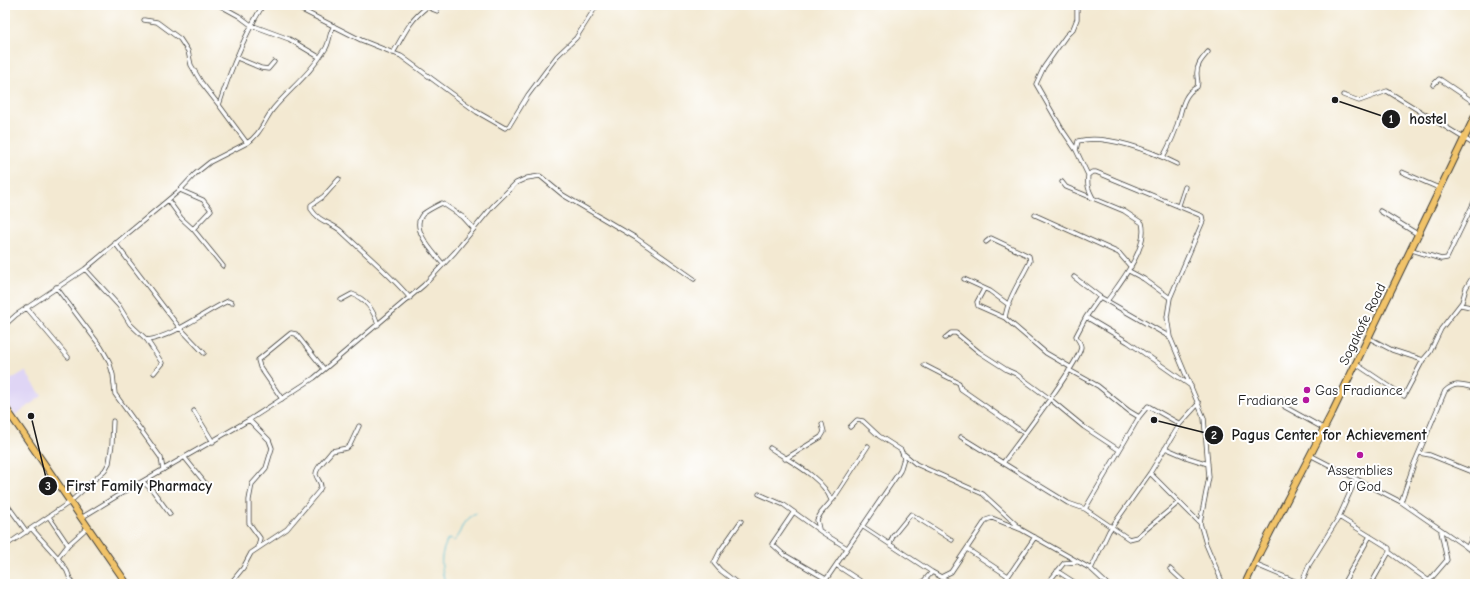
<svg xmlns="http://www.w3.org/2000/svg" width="1480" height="589" viewBox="0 0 1480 589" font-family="'Comic Neue',sans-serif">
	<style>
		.built { fill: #dfd5f5 }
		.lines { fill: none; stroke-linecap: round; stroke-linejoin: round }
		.stream { stroke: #57bed5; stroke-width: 1 }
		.minor-casing { stroke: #3c3b37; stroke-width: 5 }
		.primary-casing { stroke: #3c3b37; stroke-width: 8 }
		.minor { stroke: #fff; stroke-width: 3.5 }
		.primary { stroke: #f1c369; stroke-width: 6 }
		.poi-dot { fill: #b5179e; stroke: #fff; stroke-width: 1.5 }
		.labels { text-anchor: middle; stroke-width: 4; stroke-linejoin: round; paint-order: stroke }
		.street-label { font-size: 14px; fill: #1c1c1c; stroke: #fff }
		.poi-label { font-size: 14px; fill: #1c1c1c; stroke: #fff; text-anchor: start }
		.leader { fill: none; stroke: #1c1c1c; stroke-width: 1.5 }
		.callout-dot { fill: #1c1c1c; stroke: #fff; stroke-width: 1.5 }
		.mark-label { font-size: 12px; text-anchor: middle; font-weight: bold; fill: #fff }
		.callout-label { font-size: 15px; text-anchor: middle; font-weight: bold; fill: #1c1c1c; stroke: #fff; stroke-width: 4; stroke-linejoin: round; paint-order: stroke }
	</style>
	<rect width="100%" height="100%" fill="#fff"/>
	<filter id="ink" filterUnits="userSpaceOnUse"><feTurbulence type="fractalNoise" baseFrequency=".025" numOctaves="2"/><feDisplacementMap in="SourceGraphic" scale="8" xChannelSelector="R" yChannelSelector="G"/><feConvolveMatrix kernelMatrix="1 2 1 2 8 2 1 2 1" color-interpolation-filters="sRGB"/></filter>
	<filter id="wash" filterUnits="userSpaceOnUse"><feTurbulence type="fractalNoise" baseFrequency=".012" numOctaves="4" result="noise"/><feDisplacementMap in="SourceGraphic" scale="16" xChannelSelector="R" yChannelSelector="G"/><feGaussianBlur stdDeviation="0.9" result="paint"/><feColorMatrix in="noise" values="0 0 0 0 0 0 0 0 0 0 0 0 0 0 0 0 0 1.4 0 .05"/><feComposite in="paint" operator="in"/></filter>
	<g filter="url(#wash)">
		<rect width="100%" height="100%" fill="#f3e9d2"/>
		<path class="built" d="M25 371 42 396 15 415 5 400V383Z"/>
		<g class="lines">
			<path class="stream" d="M445 584C441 565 439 557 448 539L454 541C465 531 460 521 476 514"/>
		</g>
	</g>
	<g filter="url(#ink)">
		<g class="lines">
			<defs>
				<path id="minor" d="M219 5 239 16 251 25 289 39 319 57
					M292 5 361 40 401 56 477 112 505 128 509 126 528 95 557 56 576 38 597 5
					M1077 5V19L1073 29 1066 36 1044 67 1036 84 1063 131 1076 150 1088 175
					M144 20 157 22 180 39 188 51 191 65 201 82 219 105
					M393 53C405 33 408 22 427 7L437 11
					M237 58 261 68 268 69 274 62
					M1433 85 1439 79 1441 80 1475 103
					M1343 95 1359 101 1387 91 1475 145
					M247 143C260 135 264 121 273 109 291 88 310 74 326 48 330 41 329 33 334 26
					M1076 150 1078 141C1107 134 1151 151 1177 164
					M1163 157C1169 146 1175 134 1178 122 1182 109 1183 94 1197 87 1199 82 1197 80 1197 75 1196 65 1202 59 1208 52
					M1402 172 1439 188
					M339 179 324 196 311 205V209C320 223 331 222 341 231 364 253 389 273 410 298
					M1062 182 1066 187 1124 211 1142 223C1149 247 1120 283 1107 301
					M180 190 203 200 211 210 193 229
					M1093 198C1088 189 1087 185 1088 175L1092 172H1096L1202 216 1203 221 1170 298 1167 317 1170 337 1204 418 1209 477 1200 523 1206 544 1223 584
					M168 200 181 218 193 229 223 266
					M1179 205 1185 187
					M1380 211 1419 235
					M1035 215 1119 253 1131 267
					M986 242 991 238 1029 256 1030 261C1021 280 1008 297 1005 318
					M115 243 179 327 204 353
					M1412 250 1441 259 1447 258 1475 200
					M443 264C434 253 409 228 423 214 428 210 436 206 442 203L463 217 473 228
					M85 269 119 306 130 324 147 340C173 337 204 312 228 301L232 303
					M1129 271 1144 279 1170 298
					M1074 277 1100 297 1170 337
					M964 279 990 291 1009 305
					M56 287 101 347 109 361 113 375 115 394 161 458 163 470
					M984 289 977 302 978 306 1005 318 1046 353 1070 367
					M1100 297 1086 317 1128 342 1191 386
					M341 300 352 294C366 299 374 311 378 325
					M1461 305 1475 308
					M26 307 68 357
					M5 325 16 315 85 269 180 190 195 174 210 162 247 143 219 105C230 71 244 36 263 5
					M945 338 951 333H956L979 352 1007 370 1016 374 1050 399 1084 427 1119 450
					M1369 338 1392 350 1423 360
					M147 340 162 363 154 373
					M1356 364 1404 396 1423 360 1430 352 1441 329 1462 302 1466 288 1475 273
					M924 365 959 383 961 389 1024 433
					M1069 370 1098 386 1129 411 1139 417 1148 406 1180 424
					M282 399 260 367 258 360 291 333 296 334 324 369
					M1283 400 1285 407 1323 428
					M194 411 213 442
					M249 420 269 440 272 448 266 468 252 484 249 500V523L260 538 258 548
					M961 437 1068 503 1085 509 1129 539 1137 537 1179 502
					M770 448C789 461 823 477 831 500
					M1165 448 1186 457 1208 464
					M1419 453 1430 455 1475 473
					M904 454 916 464 983 494 1020 528
					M1310 455 1401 502 1414 464 1445 391C1456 381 1463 386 1475 388
					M185 458 205 483
					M785 459 821 437 824 432 822 424
					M1003 463C1016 445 1080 362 1081 347 1081 343 1077 339 1076 336L1086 317
					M1150 473 1200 523
					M143 482 153 491 170 514
					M759 494 784 505 823 533 847 548
					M5 502 27 532
					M1401 502 1475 553
					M1085 509 1139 417
					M793 513 772 544 783 554 826 579
					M49 517 68 545
					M1339 517 1389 548V552L1371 584
					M81 518 117 496 249 420 314 378 424 285 455 252 492 207 516 183 527 178 540 176 563 195 636 238 694 279
					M862 526 932 572 954 584
					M32 529 58 558
					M819 529 817 520 821 513 834 498 868 446
					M890 544 893 536 911 514 952 540
					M5 546 70 502 105 470 109 463 112 444 113 421
					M1467 548 1475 533
					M967 549 1008 576
					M1389 552 1429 581 1447 560 1441 532
					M1254 564 1302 584
					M836 565 865 584
					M1091 569 1109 531 1150 473 1180 424 1199 403
					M1170 569 1186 584
					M1057 571 1077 584
					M941 577 951 572 986 520 992 518 1022 530 1091 569 1107 584
					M72 584 67 571 58 558 68 545 88 527
					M230 584 243 568 251 553 287 529 319 491 321 487C321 482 317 479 316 475 315 468 328 457 332 451L347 448 350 445 359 426
					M738 584 720 570 714 563 720 551 741 521
					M823 584 900 471 904 458 901 450 879 436 863 421 857 420 850 427
					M921 584 932 572
					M1003 584 1035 537
					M1047 584 1064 563 1076 562
					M1301 584 1309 565 1339 517 1356 479
					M1343 584 1370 536"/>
				<path id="primary" d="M5 407 127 584
					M1245 584 1260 552 1332 413 1475 116"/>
			</defs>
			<use href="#minor" class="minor-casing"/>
			<use href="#primary" class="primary-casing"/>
			<use href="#minor" class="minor"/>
			<use href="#primary" class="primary"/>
		</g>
	</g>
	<g class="poi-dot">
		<circle cx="1307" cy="390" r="4"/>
		<circle cx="1306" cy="400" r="4"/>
		<circle cx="1360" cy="455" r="4"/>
	</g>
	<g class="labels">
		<g class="street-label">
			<text transform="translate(1362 324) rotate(-64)" y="5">Sogakofe Road</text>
		</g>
		<g class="poi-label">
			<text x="1315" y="395">Gas Fradiance</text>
			<text x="1298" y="405" text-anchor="end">Fradiance</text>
			<text x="1360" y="475" text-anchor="middle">Assemblies<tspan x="1360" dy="16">Of God</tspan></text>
		</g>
	</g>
	<path class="leader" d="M1335 100L1391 119M1154 420L1214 435M31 416L48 486"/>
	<g class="callout-dot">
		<circle cx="1335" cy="100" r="4"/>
		<circle cx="1154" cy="420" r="4"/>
		<circle cx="31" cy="416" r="4"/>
		<circle cx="1391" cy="119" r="10"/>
		<circle cx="1214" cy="435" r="10"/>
		<circle cx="48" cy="486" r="10"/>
	</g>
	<g class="mark-label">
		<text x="1391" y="123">1</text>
		<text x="1214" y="439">2</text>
		<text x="48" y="490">3</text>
	</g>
	<g class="callout-label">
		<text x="1428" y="124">hostel</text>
		<text x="1329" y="440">Pagus Center for Achievement</text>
		<text x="139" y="491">First Family Pharmacy</text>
	</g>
	<rect width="1480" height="589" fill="none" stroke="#fff" stroke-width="20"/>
</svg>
